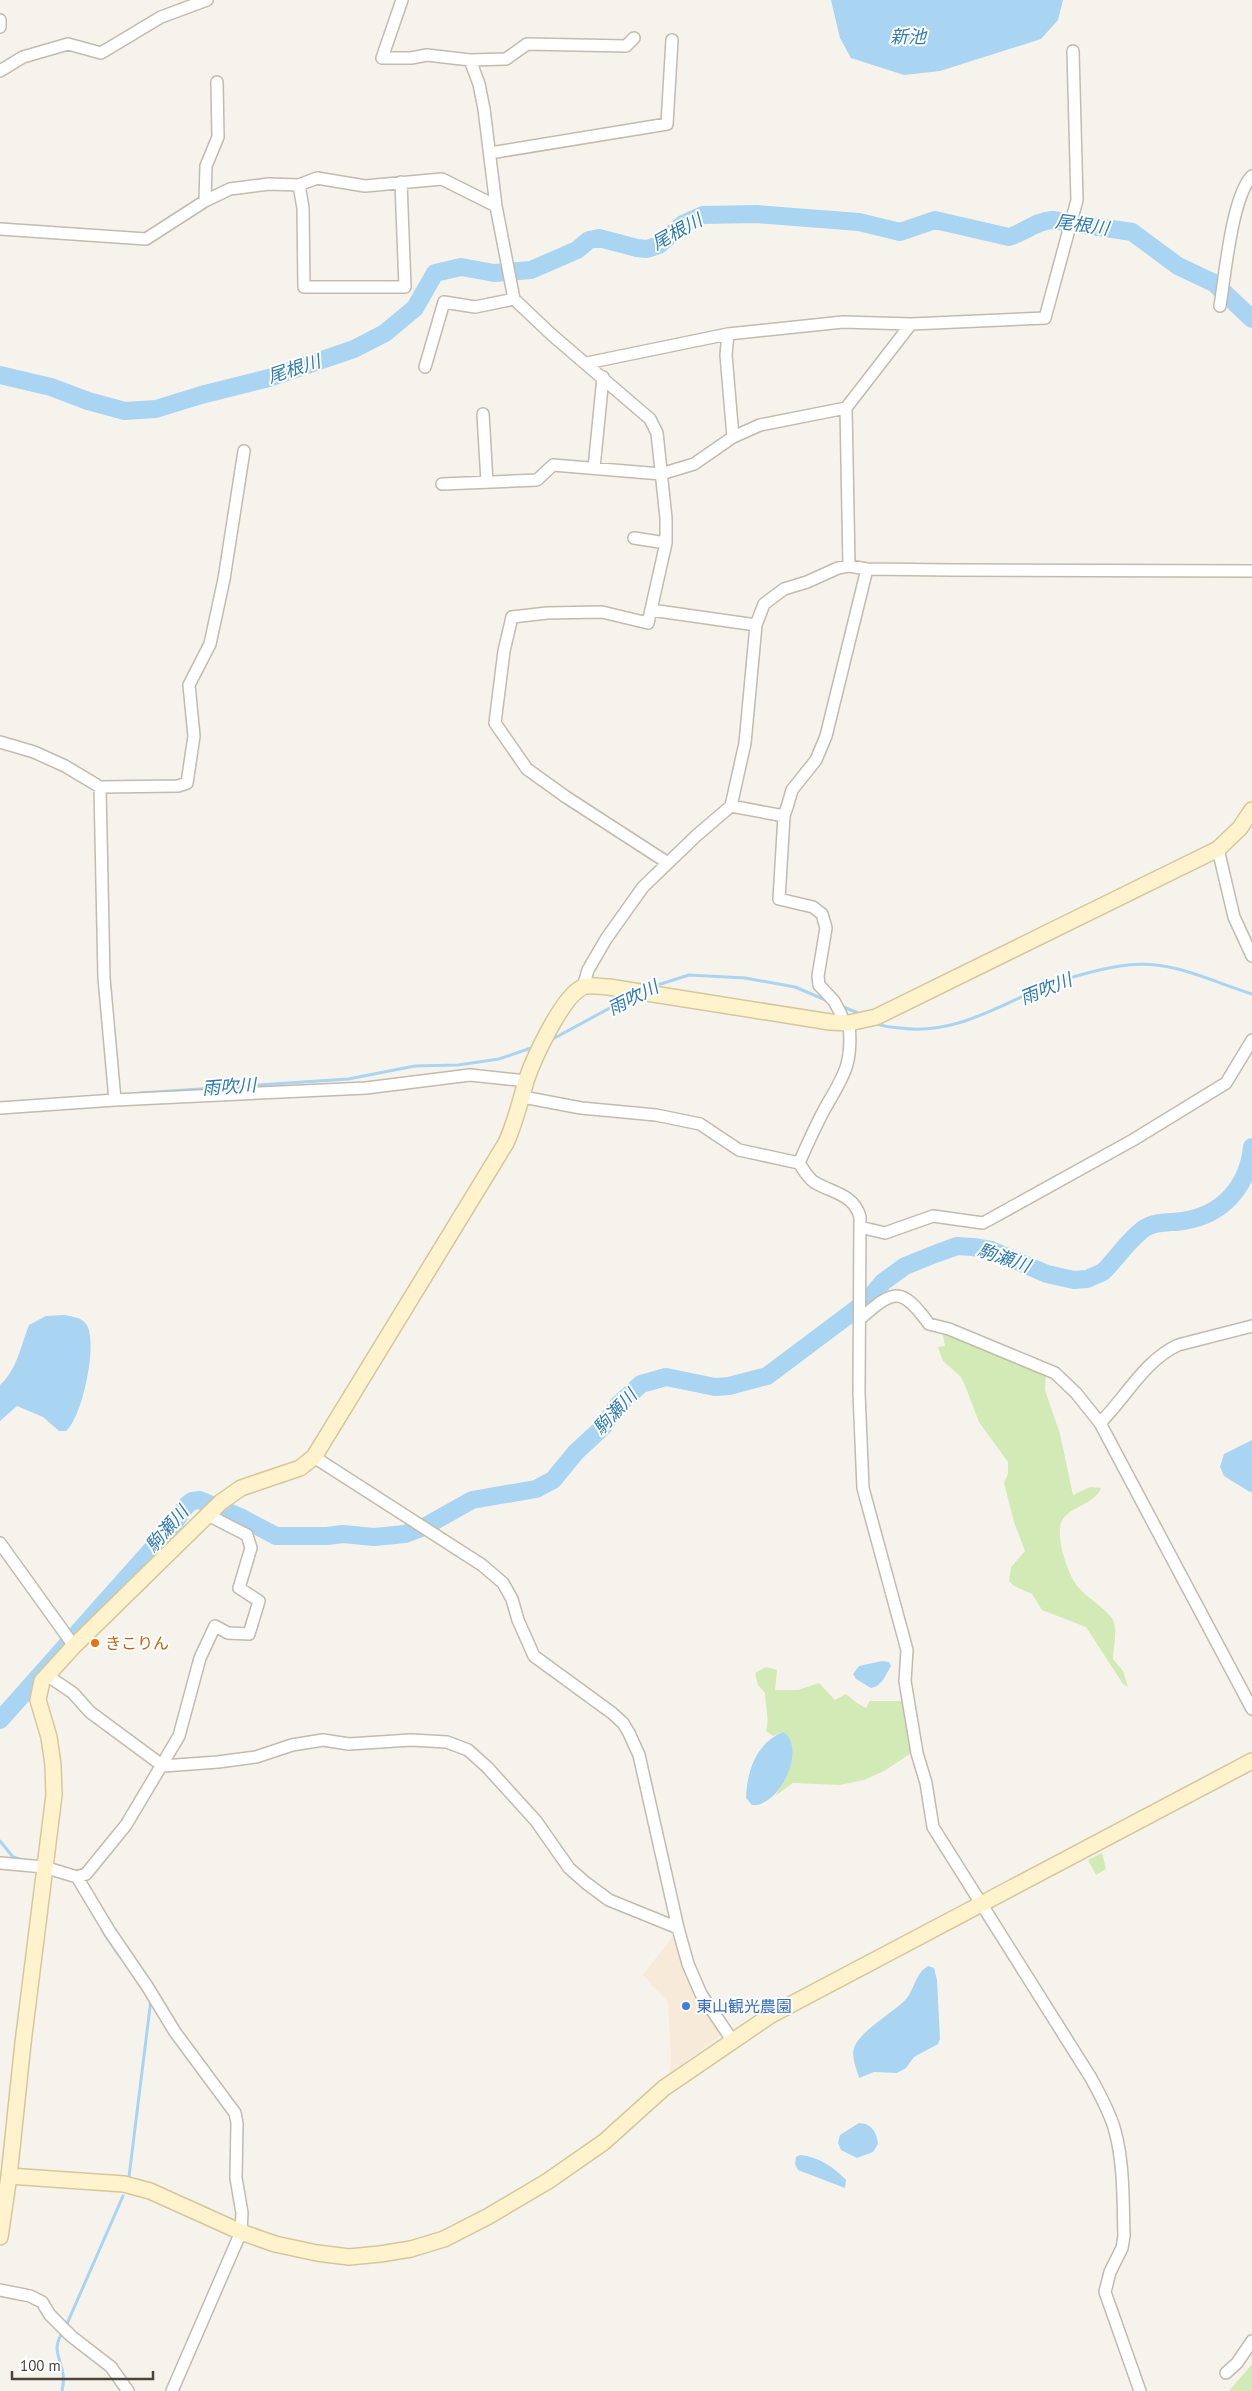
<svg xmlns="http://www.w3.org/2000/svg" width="1252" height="2391" viewBox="0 0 1252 2391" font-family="'PT Sans','Noto Sans JP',sans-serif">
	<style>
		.commercial { fill: #f7ead8 }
		.green { fill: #d2eab5 }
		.water { fill: #a9d4f2 }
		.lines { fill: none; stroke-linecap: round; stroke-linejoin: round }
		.stream { stroke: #a9d4f2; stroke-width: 3 }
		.river { stroke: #a9d4f2; stroke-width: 18 }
		.street-casing { stroke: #c2bbae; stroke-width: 14 }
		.secondary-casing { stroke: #d6c79b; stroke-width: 18 }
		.street { stroke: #fff; stroke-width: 11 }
		.secondary { stroke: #fff3cd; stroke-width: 15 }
		.food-dot { fill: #e8710a; stroke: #fff; stroke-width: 2 }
		.shop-dot { fill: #3f7fe0; stroke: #fff; stroke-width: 2 }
		.labels { text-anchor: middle; stroke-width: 4; stroke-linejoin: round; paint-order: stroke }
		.food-label { font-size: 16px; fill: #c56008; stroke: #fff; text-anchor: start }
		.shop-label { font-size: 16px; fill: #366cbe; stroke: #fff; text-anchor: start }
		.water-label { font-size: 18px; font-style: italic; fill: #2e7ab2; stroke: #fff }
	</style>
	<rect width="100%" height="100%" fill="#f6f3ec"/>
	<path class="commercial" d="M674 1935 722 2034 670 2073 671 2056 668 2002 643 1975Z"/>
	<path class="green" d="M942 1330 1046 1371 1045 1390 1060 1434 1073 1495 1090 1487 1101 1488C1094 1506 1067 1506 1061 1523 1056 1539 1068 1576 1079 1588 1087 1598 1107 1609 1113 1620 1118 1631 1113 1647 1113 1659L1123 1671 1128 1687 1123 1684 1086 1627 1042 1610 1032 1594 1014 1586 1009 1581 1011 1567 1025 1551 1014 1522 1004 1483 1008 1474V1462L979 1422 964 1383 960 1376 943 1361 938 1347 945 1346Z
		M766 1667 777 1670 775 1690H798L819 1683 835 1700 846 1694 857 1703 866 1708 870 1701H905L913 1752 884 1771 864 1780 840 1785 793 1783 775 1796 783 1783V1732L773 1736 766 1731C770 1718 765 1707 765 1693L758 1685 755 1673Z
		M1102 1853 1106 1869 1096 1875 1088 1860Z
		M1252 2364V2391H1229Z"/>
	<path class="water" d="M831 0H1063L1058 20 1041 39 940 71 904 75 851 58 840 38Z
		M65 1315C73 1317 81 1317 86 1324 99 1341 82 1418 66 1431H59L43 1417 17 1406 0 1421V1385C17 1370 21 1345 29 1325L46 1316Z
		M1252 1440V1492H1250L1224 1476 1220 1467 1224 1454Z
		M882 1661 889 1662 891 1666 883 1680 877 1686 871 1688 856 1679 853 1674 859 1666Z
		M783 1732C807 1746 781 1807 752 1805L746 1798C747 1771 756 1743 783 1732Z
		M928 1966 934 1968 937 1980 940 2039 938 2044 914 2057 906 2068 897 2073 874 2072 859 2078C857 2070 851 2057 854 2048 860 2030 894 2013 907 1998 915 1987 916 1973 928 1966Z
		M859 2123C871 2123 877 2132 878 2144L873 2152 857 2158 841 2150 838 2143 840 2135Z
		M800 2155C819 2157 834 2167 846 2180L845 2188 798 2170 795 2164 796 2157Z"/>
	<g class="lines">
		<path class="stream" d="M648 988 689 975 745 978 795 987 828 1001
			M841 1006 863 1015
			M875 1023C882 1027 891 1027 900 1028 958 1036 1003 1002 1054 983 1078 975 1103 968 1128 965 1173 960 1210 981 1252 994
			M549 1041 632 996
			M140 1093 348 1079 415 1066 458 1065 499 1059 534 1047
			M0 1841 13 1857 23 1860
			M102 1930 118 1954
			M129 2177 151 1999
			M66 2326 123 2196
			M61 2335C52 2350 61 2359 63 2374 64 2380 63 2386 62 2391"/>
		<path class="river" d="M0 375 51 387 88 401 125 411 156 409 201 395 269 378 354 349 385 333 415 308 435 273 461 267 494 273 531 270 577 250 589 240 599 238 637 248 647 249 659 245 683 224 703 215 756 214 859 222 900 232 935 220 1009 237C1025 232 1036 221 1052 220L1132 232 1178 266 1214 283 1252 319
			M0 1720 170 1529 186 1506 192 1501 200 1500 240 1517 276 1536H327L343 1534 374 1537 405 1534 424 1527 472 1500 536 1489 553 1480 576 1452 603 1427 618 1405 641 1384 666 1377 715 1387 729 1386 767 1376 867 1301 883 1282 905 1266 935 1254 957 1246 973 1247 991 1250 1047 1274 1074 1280 1087 1279 1103 1272C1117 1258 1129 1239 1145 1228 1156 1221 1171 1223 1183 1221 1223 1215 1248 1186 1252 1147"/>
		<defs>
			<path id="street" d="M402 0 382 58H411L427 55 470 60 506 59 527 44 626 46 634 38
				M0 20V27
				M470 60 479 84 484 109 496 206 514 299 552 335 650 419 657 433 666 518V543L648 623 602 612 547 613 512 617 504 651 495 723 527 769 566 797 668 863
				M0 71 23 57 68 44 101 53 161 17 207 0
				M490 153 667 124 672 40
				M299 185 303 208 304 287H405L401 182
				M205 201 206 166 218 137 217 82
				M0 229 146 239 205 201 230 189 269 184 299 185 317 178 365 186 442 179 496 206
				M1220 306C1225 275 1232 196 1252 176
				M728 334 726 355 733 437
				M587 363 728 334 843 322 911 324 1045 318 1077 200 1073 51
				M425 367 444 302 475 307 514 299
				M483 414 487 482
				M594 468 603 377
				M442 484 537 480 553 465 661 474 694 464 733 437 760 425 846 408
				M634 538 666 543
				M849 566 846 408 911 324
				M651 610 756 625
				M0 742 34 752 65 766 100 787 178 786 187 783 194 736 189 685 210 644 224 579 244 451
				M100 787 104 978 115 1100
				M731 806 784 816
				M1218 849 1234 917 1252 956
				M583 987 588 970 606 939 643 887 697 835 731 806 745 743 756 625 764 604 784 589 807 582 838 568 849 566 867 569 952 570 1252 571
				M842 1023 841 1014 834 1001 819 985 818 976 826 928 822 914 813 907 779 899 784 816 788 804 792 790 816 760 826 736 867 569
				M523 1097 581 1108 656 1115 700 1124 739 1150 799 1163C803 1169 808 1178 814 1182 832 1193 854 1194 860 1217L859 1393 863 1488 907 1650 905 1681 917 1753 926 1783 933 1827 1091 2078C1100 2095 1110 2112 1115 2131 1124 2164 1123 2202 1124 2236L1122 2248 1110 2272 1105 2292 1140 2391
				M0 1108 115 1100 366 1088 470 1075 526 1081
				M799 1163C807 1145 815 1127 824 1110 844 1075 853 1065 849 1023
				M860 1227 885 1233 933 1216 983 1223 1133 1140 1226 1083 1252 1040
				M860 1319C894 1289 901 1286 929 1324L949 1329 1055 1373 1076 1393 1100 1423 1252 1709
				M1100 1423C1126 1397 1144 1361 1178 1345L1252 1326
				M314 1457 482 1565 503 1583 512 1599 518 1620 534 1656 612 1713 623 1723 629 1733 639 1755 678 1928 688 1964 701 1994 732 2040
				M0 1543 74 1646
				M48 1676 73 1693 90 1712 163 1766 218 1762 256 1757 292 1745 323 1740 349 1744 411 1740 447 1742 468 1750 487 1767 536 1821 569 1868 586 1883 609 1900 678 1928
				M0 1863 44 1867 77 1877 86 1874 126 1825 179 1736 200 1658 215 1626 228 1633 249 1634 259 1601 239 1588 251 1548 247 1535 208 1515
				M77 1877 110 1932 147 1986 175 2032 235 2113 237 2123 236 2178 242 2213 241 2232 172 2391
				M0 2290 30 2296 42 2302 50 2315 71 2336 111 2367 128 2391
				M1226 2373 1237 2363 1252 2341"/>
			<path id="secondary" d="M9 2176 124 2184 150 2191 241 2232 275 2244 317 2253 349 2257 380 2254 411 2249 444 2239 487 2217 548 2181 604 2142 664 2088 771 2015 1252 1761
				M0 2237 9 2176 23 2043 54 1795 53 1765 49 1737 38 1700 42 1681 74 1646 221 1502 241 1488 300 1468 314 1457 506 1143C515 1123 520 1103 526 1081 533 1060 562 996 583 987 589 984 602 987 609 987L830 1022 849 1023 876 1017 1218 849 1240 828 1252 810"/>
		</defs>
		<use href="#street" class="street-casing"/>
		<use href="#secondary" class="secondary-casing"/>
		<use href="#street" class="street"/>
		<use href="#secondary" class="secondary"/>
	</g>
	<circle class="food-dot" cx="95" cy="1643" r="5"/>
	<circle class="shop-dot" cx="686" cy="2006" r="5"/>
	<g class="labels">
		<g class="food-label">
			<text x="105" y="1649">きこりん</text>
		</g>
		<g class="shop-label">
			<text x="696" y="2012">東山観光農園</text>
		</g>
		<g class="water-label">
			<text x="908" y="43">新池</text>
			<text transform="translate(1082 225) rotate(8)" y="6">尾根川</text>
			<text transform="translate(677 232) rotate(-29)" y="6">尾根川</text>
			<text transform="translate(294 369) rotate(-18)" y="6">尾根川</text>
			<text transform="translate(1046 989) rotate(-22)" y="6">雨吹川</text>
			<text transform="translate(633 998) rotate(-27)" y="6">雨吹川</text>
			<text transform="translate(229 1087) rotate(-4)" y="6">雨吹川</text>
			<text transform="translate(1004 1258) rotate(19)" y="6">駒瀬川</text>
			<text transform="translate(615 1412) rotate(-47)" y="6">駒瀬川</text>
			<text transform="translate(167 1529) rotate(-49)" y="6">駒瀬川</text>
		</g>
	</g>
	<path d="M12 2371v8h141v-8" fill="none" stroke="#4b4439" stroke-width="2.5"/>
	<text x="20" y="2371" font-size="15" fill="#4b4439" stroke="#ffffff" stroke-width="4" paint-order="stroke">100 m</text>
</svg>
